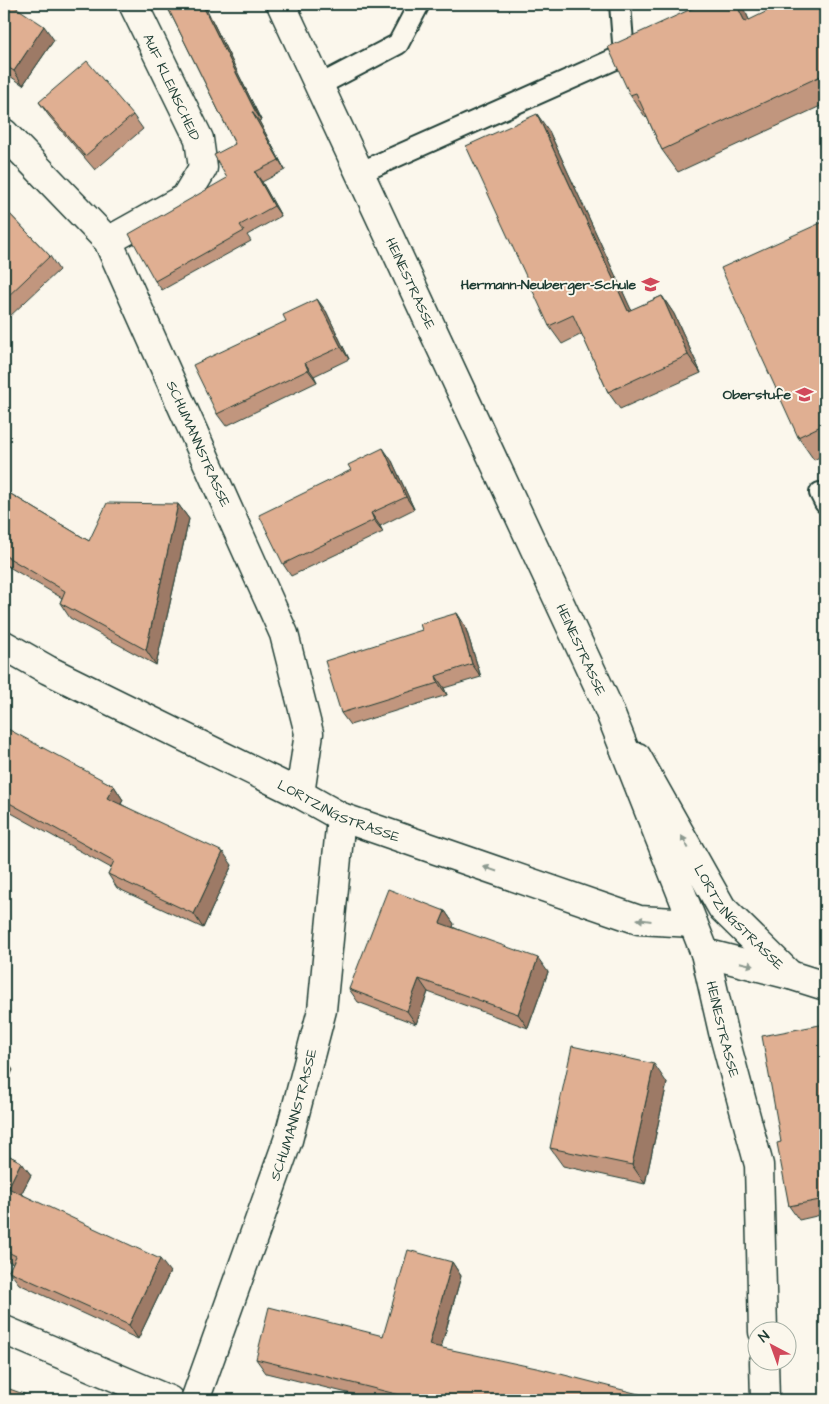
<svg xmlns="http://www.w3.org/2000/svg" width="829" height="1404" viewBox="0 0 829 1404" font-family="'Architects Daughter',sans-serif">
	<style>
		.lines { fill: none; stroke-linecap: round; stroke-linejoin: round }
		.lane-casing { stroke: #1f3d34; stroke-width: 24 }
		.street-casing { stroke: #1f3d34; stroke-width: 31 }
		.secondary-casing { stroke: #1f3d34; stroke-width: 31 }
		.lane { stroke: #fbf7ec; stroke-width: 20 }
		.street { stroke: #fbf7ec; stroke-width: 28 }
		.secondary { stroke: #fbf7ec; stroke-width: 28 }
		.wall { fill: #c1967e; stroke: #1f3d34 }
		.shaded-wall { fill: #9d7a66; stroke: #1f3d34 }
		.building { fill: #e0af92; stroke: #1f3d34 }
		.oneway { fill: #8d9a90 }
		.labels { text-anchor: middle; stroke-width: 4; stroke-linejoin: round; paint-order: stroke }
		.street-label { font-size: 14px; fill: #1f3d34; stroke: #fbf7ec }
		.poi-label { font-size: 14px; font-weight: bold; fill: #1f3d34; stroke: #fbf7ec; text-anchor: end }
	</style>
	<rect width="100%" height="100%" fill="#fbf7ec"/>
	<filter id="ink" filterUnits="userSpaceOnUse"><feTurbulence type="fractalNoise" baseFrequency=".02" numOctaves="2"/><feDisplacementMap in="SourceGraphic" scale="10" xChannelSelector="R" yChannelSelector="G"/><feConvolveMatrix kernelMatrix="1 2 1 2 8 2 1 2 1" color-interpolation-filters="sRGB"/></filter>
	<g filter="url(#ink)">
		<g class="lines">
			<defs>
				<path id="lane" d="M318 86 398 44 419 4
					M359 173 624 55 620 4
					M820 493 825 503"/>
				<g id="street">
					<path id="s1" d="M4 133 108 241 284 634 309 733 300 794"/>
					<path d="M108 241 185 198 203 168 199 139 133 4"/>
					<path id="s2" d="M4 645 48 670 300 794 341 817 639 920 693 923"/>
					<path id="s3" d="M637 757 722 908 790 975"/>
					<path d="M705 953 790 975 825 986"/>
					<path d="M4 1330 169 1400"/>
					<path id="s4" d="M195 1400 288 1140 322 1010 341 817"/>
				</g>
				<g id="secondary">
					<path id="s5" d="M281 4 605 700 705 953 723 1032 759 1165 763 1332"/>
					<path d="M764 1362 765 1400"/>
				</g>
			</defs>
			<use href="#lane" class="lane-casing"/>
			<use href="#street" class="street-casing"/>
			<use href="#secondary" class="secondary-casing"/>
			<use href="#lane" class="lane"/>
			<use href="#street" class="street"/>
			<use href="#secondary" class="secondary"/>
		</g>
		<path class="wall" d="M4 4 54 40 23 85 4 72Z
			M166 4H204L261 120 259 121 285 170 262 182 281 216 247 235 251 241 162 290 155 281 227 178 235 144Z
			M825 4V104L678 172 662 150 647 117 646 118 630 95 746 13 749 20Z
			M39 102 133 115 143 129 95 170 49 116Z
			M549 131 631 310 662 296 674 314 701 373 620 409 608 392 582 334 562 344 549 326Z
			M4 208 50 256 59 270 8 318 4 314Z
			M825 221V454L814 460 798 437Z
			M326 311 349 359 314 376 317 382 226 426 217 414Z
			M392 461 414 509 380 526 383 532 291 576 283 564Z
			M4 490 89 541 178 504 189 519 156 665 70 618 60 603 62 598 4 564Z
			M457 613 465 626 481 677 444 688 447 695 350 725 341 713 422 630Z
			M4 733 114 786 123 800 121 804 232 865 203 928 117 888 108 874 111 868 4 809Z
			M445 911 454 924 453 927 548 972 528 1028 428 992 416 1024 358 1002 349 989Z
			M825 1024V1214L799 1220 789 1206 781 1142Z
			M667 1083 645 1184 563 1166 550 1148Z
			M4 1153 21 1162 31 1175 21 1194 170 1272 138 1339 19 1284 9 1271 13 1263 4 1259Z
			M452 1262 461 1276 441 1348 662 1400H376L266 1373 256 1359 383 1336Z"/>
		<path class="shaded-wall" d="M202 4H204L261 120 255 111Z
			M736 4H740L746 13 760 44 745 22Z
			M44 26 54 40 23 85 14 71Z
			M252 112 259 121 285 170 279 160Z
			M537 114 549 131 640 329 628 311Z
			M255 172 262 182 281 216 274 206Z
			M662 296 674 314 701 373 688 355Z
			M317 299 326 311 349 359 341 347Z
			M305 363 314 376 317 382 308 370Z
			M383 448 392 461 414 509 406 497Z
			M178 504 189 519 156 665 146 650Z
			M371 513 380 526 383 532 374 520Z
			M457 613 465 626 481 677 472 664Z
			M436 676 444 688 447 695 438 683Z
			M114 786 123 800 117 811 107 798Z
			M223 852 232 865 203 928 194 914Z
			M445 911 454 924 450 936 440 923Z
			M538 958 548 972 528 1028 518 1014Z
			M419 979 428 992 416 1024 407 1011Z
			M4 1057 13 1070 4 1089Z
			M654 1064 667 1083 645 1184 632 1165Z
			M21 1162 31 1175 17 1202 8 1188Z
			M160 1259 170 1272 138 1339 129 1325Z
			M452 1262 461 1276 438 1358 429 1345Z"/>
		<path class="building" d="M4 4H11L44 26 14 71 4 65Z
			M166 4H202L255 111 252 112 279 160 255 172 274 206 240 225 244 231 155 281 129 234 227 178 214 155 235 144Z
			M702 4H736L745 22 782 4H825V74L662 150 636 93 630 95 608 47Z
			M87 61 133 115 85 156 39 102Z
			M537 114 628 311 662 296 688 355 608 392 573 315 549 326 466 146Z
			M4 208 50 256 4 300Z
			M825 221V424L798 437 721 268Z
			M317 299 341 347 305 363 308 370 217 414 193 365 286 321 283 315Z
			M383 448 406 497 371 513 374 520 283 564 259 515 351 470 348 465Z
			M4 490 89 541 107 503 178 504 146 650 60 603 65 591 4 555Z
			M457 613 472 664 436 676 438 683 341 713 325 661 422 630 420 624Z
			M6 728 114 786 107 798 223 852 194 914 108 874 114 861 4 800V733Z
			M388 889 445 911 440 923 538 958 518 1014 419 979 407 1011 349 989Z
			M825 1024V1199L789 1206 777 1143 781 1142 762 1036Z
			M572 1046 654 1064 632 1165 550 1148Z
			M4 1153 21 1162 8 1188 160 1259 129 1325 9 1271 16 1256 4 1250Z
			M408 1250 452 1262 429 1345 541 1369 662 1400H408V1397L256 1359 269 1307 383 1336Z
			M4 1387 40 1400H4Z"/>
		<defs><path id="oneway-solid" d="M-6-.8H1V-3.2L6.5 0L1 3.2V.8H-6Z" transform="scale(1.25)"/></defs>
		<g class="oneway">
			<use href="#oneway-solid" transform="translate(685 842) rotate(-119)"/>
			<use href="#oneway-solid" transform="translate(490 869) rotate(-161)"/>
			<use href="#oneway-solid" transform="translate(644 920) rotate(-173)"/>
			<use href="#oneway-solid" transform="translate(747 964) rotate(14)"/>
		</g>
	</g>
	<defs>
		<symbol id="school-bare" viewBox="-9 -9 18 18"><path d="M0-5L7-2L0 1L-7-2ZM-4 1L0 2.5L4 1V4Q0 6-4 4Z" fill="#d1495b" stroke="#fbf7ec" stroke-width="2.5" paint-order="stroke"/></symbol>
	</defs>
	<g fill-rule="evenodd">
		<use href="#school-bare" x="638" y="272" width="25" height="25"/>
		<use href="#school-bare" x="792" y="382" width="25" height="25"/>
	</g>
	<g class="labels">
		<g class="street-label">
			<text transform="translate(172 87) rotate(65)" y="5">AUF KLEINSCHEID</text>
			<text dy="5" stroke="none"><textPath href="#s5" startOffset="308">HEINESTRASSE</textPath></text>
			<text dy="5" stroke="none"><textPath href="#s1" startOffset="372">SCHUMANNSTRASSE</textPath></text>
			<text dy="5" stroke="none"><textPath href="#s5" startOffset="712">HEINESTRASSE</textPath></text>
			<text dy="5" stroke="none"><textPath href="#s2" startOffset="374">LORTZINGSTRASSE</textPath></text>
			<text dy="5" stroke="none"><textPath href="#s3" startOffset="191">LORTZINGSTRASSE</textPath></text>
			<text dy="5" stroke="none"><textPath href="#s5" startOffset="1118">HEINESTRASSE</textPath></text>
			<text dy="5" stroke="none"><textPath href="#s4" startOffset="302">SCHUMANNSTRASSE</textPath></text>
		</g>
		<g class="poi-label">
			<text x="636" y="289">Hermann-Neuberger-Schule</text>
			<text x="791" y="399">Oberstufe</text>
		</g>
	</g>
	<rect width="829" height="1404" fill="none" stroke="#fbf7ec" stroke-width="20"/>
	<rect x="10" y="10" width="809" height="1384" fill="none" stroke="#1f3d34" stroke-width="2" filter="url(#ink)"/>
	<g transform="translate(772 1346) rotate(319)"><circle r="24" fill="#fbf7ec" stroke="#a3ada2"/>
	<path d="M0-4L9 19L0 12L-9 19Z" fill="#d1495b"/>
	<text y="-8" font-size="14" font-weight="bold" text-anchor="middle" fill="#1f3d34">N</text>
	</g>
</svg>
